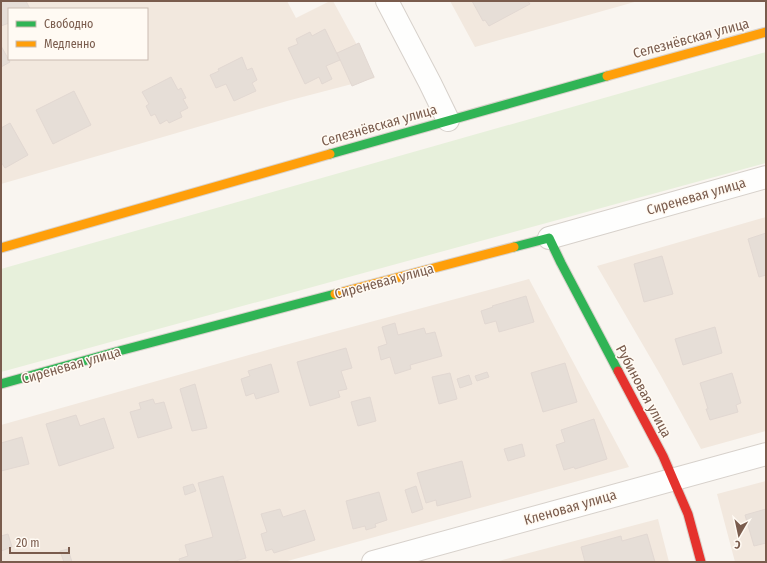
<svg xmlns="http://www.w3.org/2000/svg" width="767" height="563" viewBox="0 0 767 563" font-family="'Fira Sans Condensed',sans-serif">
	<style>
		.residential { fill: #f2e8de; fill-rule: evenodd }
		.green { fill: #e7f0db }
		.building { fill: #e6ded7; stroke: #e2d8d2 }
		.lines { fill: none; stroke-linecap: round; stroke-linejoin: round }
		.street-casing { stroke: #d7d1cb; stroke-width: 24 }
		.fast-casing { stroke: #d9d2cb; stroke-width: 11 }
		.slow-casing { stroke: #d9d2cb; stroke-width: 11 }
		.jam-casing { stroke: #d9d2cb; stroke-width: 11 }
		.street { stroke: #fefefd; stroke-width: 22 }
		.fast { stroke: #30b455; stroke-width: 9 }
		.slow { stroke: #ff9f0a; stroke-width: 9 }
		.jam { stroke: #e5322d; stroke-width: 9 }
		.labels { text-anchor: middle; stroke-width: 3; stroke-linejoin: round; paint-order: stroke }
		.street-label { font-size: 14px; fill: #7a5c4d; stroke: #fffaf3 }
	</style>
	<rect width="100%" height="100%" fill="#f9f5f0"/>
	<path class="residential" d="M1 1H287L296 18 330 1H333L375 78 287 101 1 184ZM9 9H147V59H9Z
		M450 1H638L475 47Z
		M766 217V431L701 449 661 376 597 266Z
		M529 279 629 467 284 562H1V425L274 348Z
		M766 481V562H735L717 494Z
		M658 519 669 562H495Z"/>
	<path class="green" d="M766 52V163L1 372V269Z"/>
	<path class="building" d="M1 1H26L30 9H9V23L1 26Z
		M472 1H528L530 4 489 26 485 20 483 21Z
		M325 29 340 60 326 66 332 79 322 84 319 77 305 84 288 48 298 44 296 39 310 32 312 36Z
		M359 43 374 77 352 86 337 53Z
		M1 46 10 62 1 67Z
		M242 57 247 70 252 68 257 80 252 83 256 91 234 101 226 84 216 88 210 75 219 71 218 69Z
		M171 77 178 90 181 88 186 98 183 99 188 108 180 112 182 117 169 123 167 120 160 124 155 114 151 116 146 106 149 104 142 92Z
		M74 91 91 125 53 144 36 110Z
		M10 123 28 155 5 168 1 162V128Z
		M766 233V275L759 277 748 239Z
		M662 256 673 294 644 302 634 264Z
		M526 296 534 322 499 332 496 321 485 324 481 311 493 307 492 306Z
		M395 323 398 335 424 328 426 334 435 332 442 356 410 365 411 369 395 374 390 357 381 360 378 347 387 344 382 327Z
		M715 327 722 353 683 365 675 339Z
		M346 348 352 368 341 371 347 389 338 391 340 397 310 406 297 362Z
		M565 363 577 402 543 412 531 373Z
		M271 364 279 392 256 399 254 393 246 396 241 379 250 376 248 371Z
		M487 372 489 377 477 381 475 376Z
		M450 373 457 399 439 404 432 377Z
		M732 373 741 403 736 405 738 412 710 420 706 409H708L700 383Z
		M469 375 472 384 460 388 457 379Z
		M195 384 207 428 192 431 180 389Z
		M370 397 376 421 358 426 351 402Z
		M153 399 155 404 164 402 172 428 138 438 130 412 141 409 139 403Z
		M76 415 80 426 104 418 114 448 59 466 46 424Z
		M594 419 607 459 575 469 574 467 564 470 556 445 565 442 561 430Z
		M22 437 29 464 1 471V443Z
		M522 444 525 456 508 461 504 449Z
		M462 461 471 497 437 506 436 500 426 503 417 473Z
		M223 476 246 558 232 562H180L179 559 188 556 185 545 213 537 198 483Z
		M193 484 196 491 185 495 183 487Z
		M416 486 423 509 412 513 405 490Z
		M379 492 387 520 375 524 376 527 366 530 365 526 353 529 346 501Z
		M280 509 283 517 305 510 315 540 274 553 272 549 266 551 261 534 267 532 261 514Z
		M766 509V543L754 546 745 515Z
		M8 534 12 547 1 551V536Z
		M647 534 655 562H585L581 547 621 536 622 541Z
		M68 549 72 562H64L60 551Z"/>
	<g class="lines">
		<defs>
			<path id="street" d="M387 1 430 83 448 120
				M549 238 766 177
				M373 562 766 454"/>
			<path id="fast" d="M330 154 607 76
				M514 247 549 238 561 263 618 371
				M1 384 119 351 335 294"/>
			<path id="slow" d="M607 76 766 32
				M1 248 330 154
				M335 294 514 247"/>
			<path id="jam" d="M618 371 663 456 688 514 701 562"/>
		</defs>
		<use href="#street" class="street-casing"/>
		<use href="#fast" class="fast-casing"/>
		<use href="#slow" class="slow-casing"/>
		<use href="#jam" class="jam-casing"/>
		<use href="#street" class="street"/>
		<use href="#fast" class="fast"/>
		<use href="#slow" class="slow"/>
		<use href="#jam" class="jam"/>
	</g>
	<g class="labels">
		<g class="street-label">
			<text transform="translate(691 38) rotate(-15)" y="5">Селезнёвская улица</text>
			<text transform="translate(379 125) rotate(-16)" y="5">Селезнёвская улица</text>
			<text transform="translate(696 196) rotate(-16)" y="5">Сиреневая улица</text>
			<text transform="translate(384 281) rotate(-15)" y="5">Сиреневая улица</text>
			<text transform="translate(71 365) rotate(-16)" y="5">Сиреневая улица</text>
			<text transform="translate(644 391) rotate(62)" y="5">Рубиновая улица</text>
			<text transform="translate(570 507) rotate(-16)" y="5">Кленовая улица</text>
		</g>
	</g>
	<rect width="767" height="563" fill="none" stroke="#7a5c4d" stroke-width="4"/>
	<rect x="8" y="8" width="140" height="52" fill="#fffaf3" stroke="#cabbb1"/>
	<rect x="16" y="21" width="20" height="6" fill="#30b455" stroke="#cabbb1"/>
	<text x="44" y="28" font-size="12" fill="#7a5c4d">Свободно</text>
	<rect x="16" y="41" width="20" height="6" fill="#ff9f0a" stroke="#cabbb1"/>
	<text x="44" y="48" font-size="12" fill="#7a5c4d">Медленно</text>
	<g transform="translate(739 535) rotate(189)" stroke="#fffaf3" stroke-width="3" paint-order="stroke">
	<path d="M0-3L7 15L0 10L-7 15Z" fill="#7a5c4d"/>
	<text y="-6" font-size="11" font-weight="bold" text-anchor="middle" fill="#7a5c4d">С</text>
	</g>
	<path d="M10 547v6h59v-6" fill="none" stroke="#7a5c4d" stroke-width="2"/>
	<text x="16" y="547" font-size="12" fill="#7a5c4d" stroke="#fffaf3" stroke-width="3" paint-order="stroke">20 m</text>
</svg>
